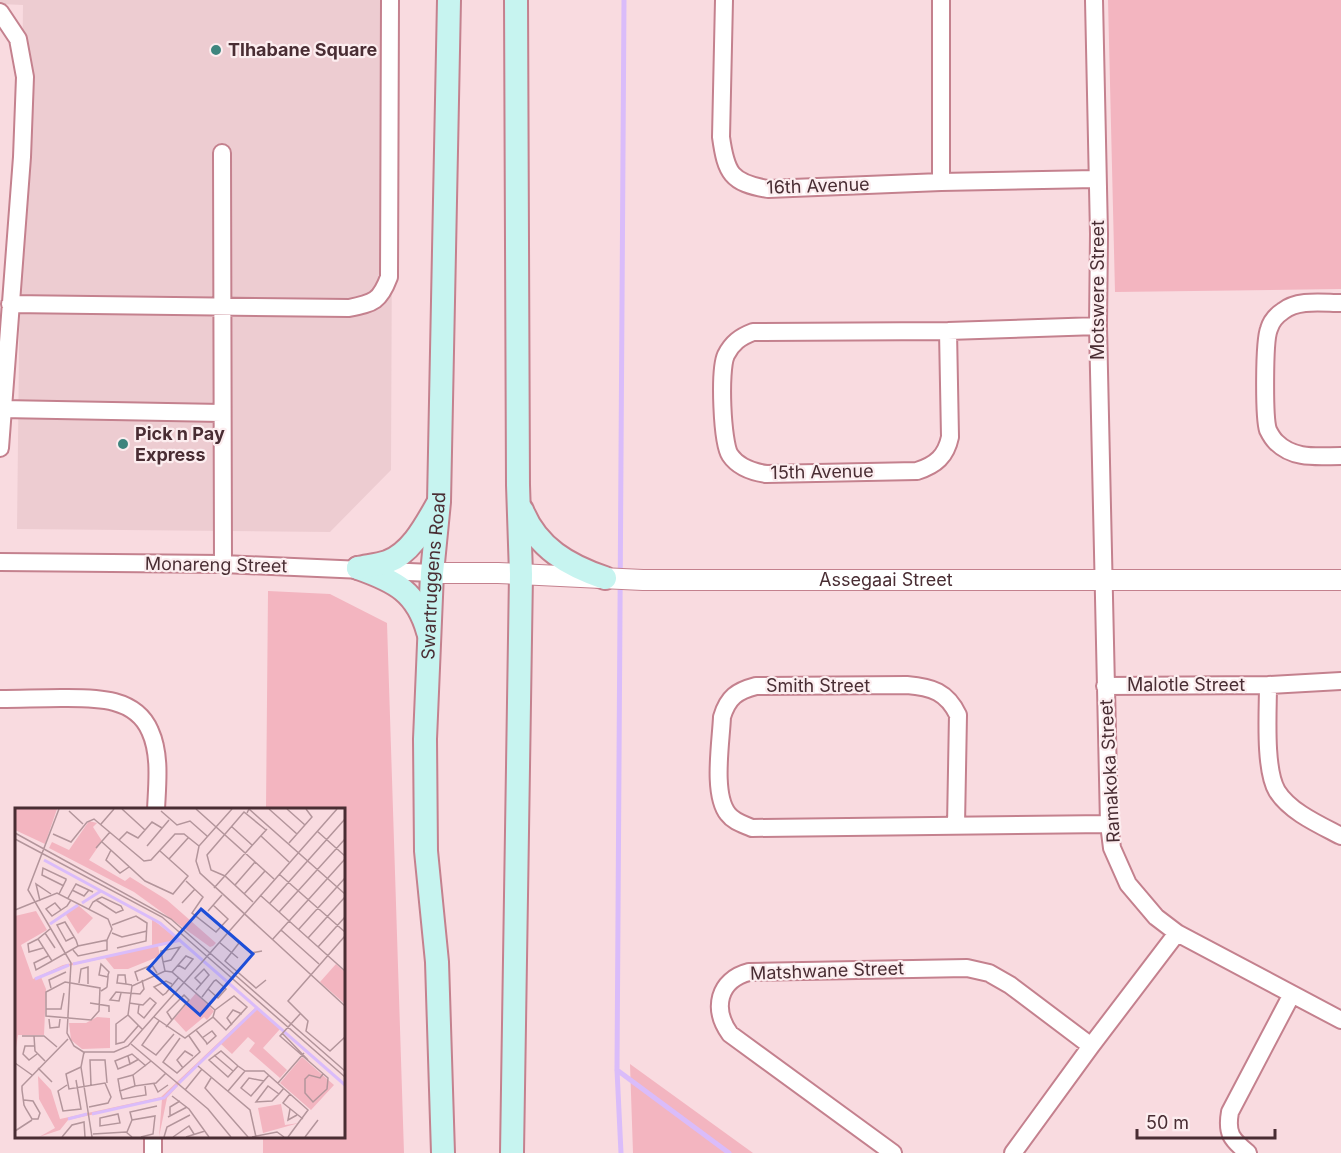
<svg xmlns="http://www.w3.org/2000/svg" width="1341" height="1153" viewBox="0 0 1341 1153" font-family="Inter,sans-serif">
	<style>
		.built { fill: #edccd1 }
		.green { fill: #f3b5c0 }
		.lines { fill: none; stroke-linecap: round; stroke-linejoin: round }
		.stream { stroke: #dabcfa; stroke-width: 5 }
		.minor-casing { stroke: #c4818e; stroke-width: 20 }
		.tertiary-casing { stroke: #c4818e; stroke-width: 22 }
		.secondary-casing { stroke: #c4818e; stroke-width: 26 }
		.minor { stroke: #fff; stroke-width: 16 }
		.tertiary { stroke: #fff; stroke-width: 20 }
		.secondary { stroke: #c7f4f0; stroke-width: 22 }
		.poi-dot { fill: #3e857e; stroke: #fcedef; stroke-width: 2 }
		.labels { text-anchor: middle; stroke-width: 4.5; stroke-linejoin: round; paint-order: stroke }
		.poi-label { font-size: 18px; font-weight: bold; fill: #492d33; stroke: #fcedef; text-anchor: start }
		.street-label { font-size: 18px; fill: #492d33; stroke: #fcedef }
		.inset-river { fill: none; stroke: #dabcfa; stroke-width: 3 }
		.inset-road { fill: none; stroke: #b3959b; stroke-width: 1.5 }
		.view { fill: #1d4ed8; fill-opacity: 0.15; stroke: #1d4ed8; stroke-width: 3 }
		.inset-edge { fill: none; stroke: #492d33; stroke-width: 3 }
	</style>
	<rect width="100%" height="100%" fill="#f9dbe0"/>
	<path class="built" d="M0 0H393L391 470 330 532 17 529 23 5 0 4Z"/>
	<path class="green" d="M1108 0H1341V289L1115 292Z
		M268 591 330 594 387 623 404 1153H263V1137L344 1136V810L266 809Z
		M630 1064 753 1153H633Z"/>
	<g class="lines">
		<path class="stream" d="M617 1070 729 1153
			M621 1153 617 1070 624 0"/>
		<defs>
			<path id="minor" d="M724 0 721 137C726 173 731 183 768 189L941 182 1096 179
				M1094 0 1099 234 1098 326 1109 824 1112 848 1128 884 1156 917 1177 933 1341 1020
				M0 12 18 39 25 77 22 157 0 448
				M222 153 223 564
				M941 182V0
				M1341 303C1323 303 1298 299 1283 311 1277 315 1271 322 1269 329 1264 341 1264 418 1268 430 1270 434 1273 439 1276 442 1294 460 1318 456 1341 456
				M10 304 349 308C374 303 380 301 389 277L390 0
				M948 331 950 437C946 456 936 465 917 471L766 474C753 472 738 467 730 455 722 443 719 370 726 355 732 343 740 337 753 332L948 331 1098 326
				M2 409 222 413
				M0 562 223 564 432 573
				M1268 685C1268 711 1264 769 1277 791 1290 812 1320 825 1341 836
				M1105 686 1268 685 1341 681
				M0 699C20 699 40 698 61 698 93 698 135 696 150 731 161 755 157 785 156 810
				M956 825 958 715C947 692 932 687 907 685L756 686C737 691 728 697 722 717 721 742 712 794 728 814 734 822 743 824 752 828L1109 824
				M153 1153V1136
				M893 1153 730 1034C712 1009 718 980 749 972L967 968 989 973 1010 985 1091 1046
				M1013 1153 1091 1046 1177 933
				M1248 1153C1232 1140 1226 1134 1230 1112L1292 994"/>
			<g id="tertiary">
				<path id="s1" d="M432 573H498L643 580H1341"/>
			</g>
			<g id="secondary">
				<path d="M522 510C537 548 569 566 605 578"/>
				<path d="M358 568C395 581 417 592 428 632"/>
				<path d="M358 568C367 566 378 565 387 562 411 553 425 526 437 505"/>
				<path id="s2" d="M443 1153 437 962 426 851 425 739 432 573 439 502 449 0"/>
				<path d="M512 1153 521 574 518 485 516 0"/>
			</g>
		</defs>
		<use href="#minor" class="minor-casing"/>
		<use href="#tertiary" class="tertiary-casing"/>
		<use href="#secondary" class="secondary-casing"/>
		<use href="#minor" class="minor"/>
		<use href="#tertiary" class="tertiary"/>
		<use href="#secondary" class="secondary"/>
	</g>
	<g class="poi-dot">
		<circle cx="216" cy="50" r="6"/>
		<circle cx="123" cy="444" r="6"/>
	</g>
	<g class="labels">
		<g class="poi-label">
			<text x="228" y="56">Tlhabane Square</text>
			<text x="135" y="440">Pick n Pay<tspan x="135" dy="21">Express</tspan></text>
		</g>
		<g class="street-label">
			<text transform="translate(818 186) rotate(-2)" y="6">16th Avenue</text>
			<text transform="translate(1098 290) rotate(-90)" y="6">Motswere Street</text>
			<text transform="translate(822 472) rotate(-1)" y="6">15th Avenue</text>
			<text transform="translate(216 565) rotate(1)" y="6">Monareng Street</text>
			<text dy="6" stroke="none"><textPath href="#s2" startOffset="578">Swartruggens Road</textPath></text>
			<text dy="6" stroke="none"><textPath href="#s1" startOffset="454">Assegaai Street</textPath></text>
			<text x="1186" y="691">Malotle Street</text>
			<text x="818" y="692">Smith Street</text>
			<text transform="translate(1110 771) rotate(-93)" y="6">Ramakoka Street</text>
			<text transform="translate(827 971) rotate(-2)" y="6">Matshwane Street</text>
		</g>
	</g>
	<g transform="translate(15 808)">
		<rect width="330" height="330" fill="#f9dbe0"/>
		<path d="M0 1H42L30 36 0 22ZM74 13 82 15 78 19 87 33 74 52 110 73 115 69 152 92 201 135 198 138 195 139 119 84 34 40 37 34 54 42ZM63 97 78 110 63 126 51 107 33 116ZM21 103 32 122 6 137 18 171 48 157 137 138V111L165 133 143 138 145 148 113 161H99L90 150 49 159 26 169 31 181 29 227H3L0 246V108ZM321 156 330 164V196L305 174ZM181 185 199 203 192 212 189 209 171 224 159 211ZM241 199 265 221 248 240 272 262 265 270 234 243 240 235 233 229 217 246 206 236 184 254 152 290 144 329 147 291 53 312 45 322 24 329 40 320 24 291 23 268 36 282 45 311 146 289ZM82 209 95 210V240L67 241 56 232 54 215H71ZM287 249 319 277 296 302 265 275ZM266 296 270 317 284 315 248 325 243 300Z" fill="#f3b5c0"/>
		<path class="inset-river" d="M29 52 145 115 330 277M67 95 86 83M35 116 63 97M58 156 166 132M20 171 54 157M164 275 241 201M77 306 149 290 162 277M53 311 72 306"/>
		<path class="inset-road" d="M44 1 13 82 56 155 52 225 59 238 70 245M107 1 130 22M181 1 259 71M217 1 184 38 181 53 185 65 330 198M254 1 282 26M272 1 290 17M54 3 68 16M146 3 162 17 175 13 192 28M232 5 234 1 330 86M86 16 99 1M216 18 237 37M302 23 330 48M0 25 156 111 330 263M38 26 56 34 72 14 79 11 129 53 136 52 160 26H169L184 38M246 28 274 54M0 31 147 109 330 269M104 32 112 24 123 30 137 14 147 20M87 34 130 73 158 86 173 68 145 43M274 35 297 9 291 1M132 38 154 12M81 40 95 24M96 42 91 52 105 65 114 59M154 51 173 30M264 66 330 124M171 73 188 89 177 105 201 124 213 111 198 97M220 77 240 54M199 80 252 21M57 82 69 88 74 82M44 86 51 72V71L28 60 27 67 49 78M229 86 250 63M245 87 330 163M53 90 61 76 78 84M25 93 21 76 36 86M238 94 210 68 196 62 192 47 229 4 251 22M167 95 180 81M255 95 330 11M74 101 78 94 83 91 87 89 106 98 108 102 101 105 81 92M0 102 42 85 93 111 97 121 92 132 63 138 37 153 23 131 35 121M46 102 40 95 31 101 37 108 52 98 56 92M193 103 207 87M264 104 330 31M97 117 121 108 132 115 131 133 102 140M284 121 330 70M266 122 304 156M30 125 40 140M97 125 107 129 132 123M216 127 236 145 247 143M330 128 273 193 293 213 291 223 315 243 330 229M59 129 51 133 42 117 50 114 61 132 63 138M293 130 330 89M23 131 13 136 14 144 28 140M257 132 330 51M204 134 223 150M224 135 210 153 241 180 251 172M303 139 330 109M58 142 63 148 92 142V132M33 148 19 155 21 162 37 153M148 154 156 152 165 139 146 143V144L150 163M157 164 171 148 178 151 170 161 163 157M123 173 120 164 137 157 142 165M50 174 85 180 84 203 76 212 31 208V184ZM64 175 66 161 73 159V176M111 176 110 167H103L102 175H103L111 176 117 177M157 176 151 173 139 179 148 187 151 185 164 169M36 180 34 172 51 164M181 182 194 167 189 161 180 170 186 176M86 183 91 180 92 179 93 169V167L94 164 86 156 84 167 93 169M106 185 104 193 95 192 101 184 125 186 129 181 127 172M187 189 199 173 201 172 211 181 203 190 193 181M75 195 94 198V204M114 195 128 197 135 190 141 195 129 210 123 205 124 197M31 201H46L49 185M285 206 265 228 313 270 312 281 298 294 290 285V271L294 267 305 270 308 266M113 207 101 216V236L109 234 123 218M139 209 170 230 198 209 200 202M198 209 211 222 232 199 219 188 200 202M34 211 35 220 44 219 45 211M144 213 127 237 141 247 159 226M217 217 212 210 218 202 227 206M151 219 157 212 152 204 169 187 174 192 157 212M128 222 113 207 117 178 150 163 157 164 200 202M181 222 191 234 192 236 201 228 197 223 187 230M267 225 293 252M7 228H29L42 239M19 228 20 243 30 253M165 230 148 254 162 265 185 244 174 228M116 236 193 301 216 329M19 238H10L8 246 14 252 22 246M69 244H99L113 238 322 1M69 244 66 259 77 329M199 247 218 263M113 248 115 256 124 251M136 253 118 267 120 278 141 275 151 265M0 255 17 267M115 256 103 261 100 253 117 246 131 258M183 258 235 302 241 329M223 258 213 269 194 252 206 243 223 258 230 263M66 259 51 266 54 281 90 275 96 289 93 295 74 299M23 260 37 274M168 260 162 252 170 243 178 248M196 270 190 280 233 329M263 275 289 245M139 276 143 284 153 277M52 277 43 283 48 303 66 301 61 272M76 277 75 252H90L92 275M120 278 105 283 107 291 131 287 130 278M170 282 187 261M105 283 103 271 118 267M213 283 230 263H249L293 302 273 329M231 284 226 280 234 270 249 273M231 284 236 288 254 267M264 286 253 278 241 294 257 293 264 286 269 280M275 286 268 295 288 311M157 288 174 301 194 329M9 292 18 293 25 305 23 311H17L11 301 9 297 7 282V278L53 231M275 301 273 312 282 307M103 306 105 315 85 318V310ZM155 307V299L165 293M153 309 172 299M117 312 115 304 142 298M0 323 17 312M112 324 117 312 140 308 138 326 126 329M78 326 111 324 117 329M47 329 57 317 69 314 70 329M149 329 152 319 175 307M158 329 174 318 179 326M171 329 190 323M237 329 262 324 269 329M290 329 303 312"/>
		<path class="view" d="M186 101 238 146 185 207 133 161Z"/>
		<rect width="330" height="330" class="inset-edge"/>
	</g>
	<path d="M1137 1129v9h138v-9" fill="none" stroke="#492d33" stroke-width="3"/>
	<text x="1146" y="1129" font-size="18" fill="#492d33" stroke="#fcedef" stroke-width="4.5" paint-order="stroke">50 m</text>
</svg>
